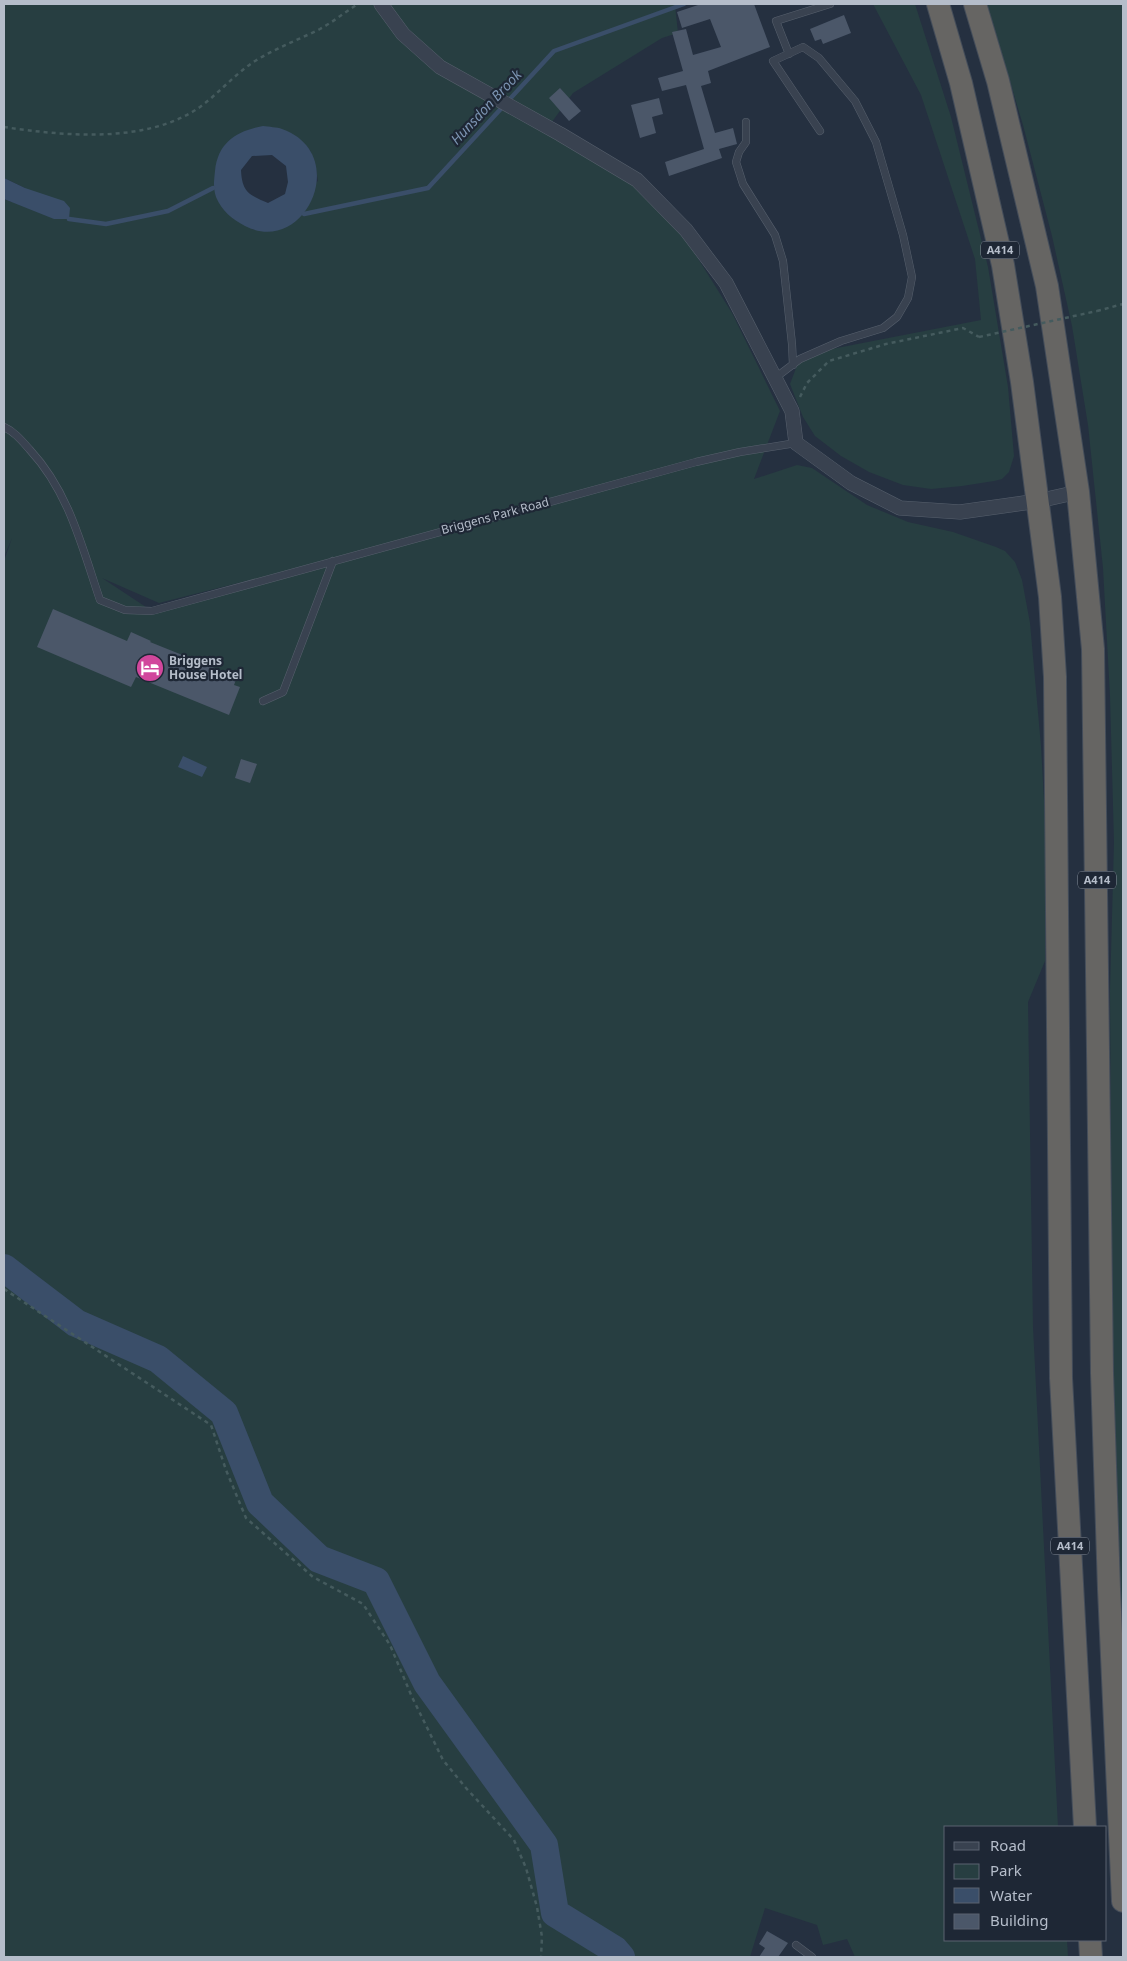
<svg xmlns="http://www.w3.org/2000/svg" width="1127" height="1961" viewBox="0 0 1127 1961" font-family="'Noto Sans',sans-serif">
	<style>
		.green { fill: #273e41; fill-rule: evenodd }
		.water { fill: #3a4e69; fill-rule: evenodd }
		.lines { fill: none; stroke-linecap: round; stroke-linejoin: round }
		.stream { stroke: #3a4e69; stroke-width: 4.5 }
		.river { stroke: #3a4e69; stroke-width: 28 }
		.building { fill: #4b5769 }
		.service-casing { stroke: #57606d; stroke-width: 8 }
		.minor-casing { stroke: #57606d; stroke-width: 15 }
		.trunk-casing { stroke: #444d5a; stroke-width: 24 }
		.path { stroke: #455b5e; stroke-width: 2.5; stroke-dasharray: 4 4; stroke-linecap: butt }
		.service { stroke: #394250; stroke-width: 7 }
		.minor { stroke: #394250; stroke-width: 14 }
		.trunk { stroke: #666563; stroke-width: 22 }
		.path-bridge { stroke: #455b5e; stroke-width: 2.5; stroke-dasharray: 4 4; stroke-linecap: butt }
		.labels { text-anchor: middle; stroke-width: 4.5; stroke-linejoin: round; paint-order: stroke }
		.shield { fill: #1e2735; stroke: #88909d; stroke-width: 1 }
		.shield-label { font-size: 11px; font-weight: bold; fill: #b5bdca }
		.street-label { font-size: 12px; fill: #b5bdca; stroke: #1e2735 }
		.poi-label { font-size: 12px; font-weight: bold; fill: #b5bdca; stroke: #1e2735; text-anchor: start }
		.water-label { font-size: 14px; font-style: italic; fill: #7c94b2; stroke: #1e2735 }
	</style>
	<rect width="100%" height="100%" fill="#253040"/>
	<path class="green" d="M4 4H677L675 5 678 33 662 38 573 93 546 130 635 186 682 233 732 313 780 411 754 479 797 465 812 468 867 505 908 522 953 532 996 547 1005 551 1015 562 1022 580 1030 623 1041 746 1046 836 1045 961 1028 1002 1033 1327 1058 1827H946V1940H1067L1068 1957H855L847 1939 823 1945 817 1925 765 1908 750 1957H4V561L12 538 4 557V199L11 202 25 188 4 178ZM223 147 310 150 315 163 318 181 253 230ZM102 578 159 603 254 579 152 611Z
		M873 4H915L951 117 988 267 1008 387 1014 456 1009 472 1002 479 994 481 962 486 931 489 903 485 869 472 841 456 815 436 803 417 790 384 801 355 981 320 975 259 921 95Z
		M987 4H1123V1714L1115 1531 1111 1147 1110 991 1114 842 1110 696 1103 568 1088 425 1072 326 1052 236 1023 125Z"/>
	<path class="water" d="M263 126C269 127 277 127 282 129 352 154 305 257 245 226 232 219 222 211 216 197 213 187 214 181 215 171 218 142 237 131 263 126ZM272 155 286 166 288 182 285 194 268 203C249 195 242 192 241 170L252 156Z
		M4 178 25 188 64 201 70 208 69 219H54L4 199Z
		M183 756 207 767 202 777 178 767Z"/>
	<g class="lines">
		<path class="stream" d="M304 214 428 188 554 51 684 4
			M69 219 106 224 168 211 213 188"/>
		<path class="river" d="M4 1268 76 1323 158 1359 224 1413 260 1503 319 1559 376 1581 427 1683 544 1845 555 1913 615 1950 621 1957"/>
	</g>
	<path class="building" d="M701 4H754L770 47 708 71 711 83 701 86 715 133 733 128 737 144 719 149 722 158 669 176 665 162 704 149 686 85 662 91 658 78 683 71 672 32 686 29 693 55 721 47 710 19 682 28 677 12Z
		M844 15 851 33 823 44 821 39 815 41 810 29Z
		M560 88 581 111 569 121 549 98Z
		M659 98 663 114 652 117 656 133 640 138 631 105Z
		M53 609 127 641 131 632 151 641 150 642 237 677 234 685 240 687 229 715 136 677 131 687 37 647Z
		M241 759 257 764 250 783 235 778Z
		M767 1931 788 1943 778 1957H759L765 1948 759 1944Z"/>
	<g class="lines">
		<defs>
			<path id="service" d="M789 54 776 21 830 4
				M746 122V142L739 152 736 162 743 184 775 235 783 261 792 344 793 365
				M775 378 800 359 841 341 883 328 897 317 908 298 912 277 903 235 876 142 855 101 819 58 803 47 773 61 820 131
				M4 427C15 432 22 441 30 450 69 492 82 547 100 600L125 610 152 611 696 462 740 452 796 443
				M263 701 283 692 333 561
				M796 1945 812 1957"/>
			<path id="minor" d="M381 4 403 34 440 67 560 134 637 180 686 230 726 283 775 378 792 411 796 443 851 483 900 508 960 512 1038 501 1078 492"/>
			<path id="trunk" d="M938 4 961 83 1003 265 1022 382 1050 597 1055 677 1061 1378 1085 1827
				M975 4 998 81 1047 286 1078 492 1093 649 1102 1373 1109 1589 1123 1901
				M1090 1940 1091 1957"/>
		</defs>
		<use href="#service" class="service-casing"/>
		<use href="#minor" class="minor-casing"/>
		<use href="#trunk" class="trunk-casing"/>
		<path class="path" d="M4 127C65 136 147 144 200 107 219 93 235 74 255 61 276 48 298 40 320 29 333 22 345 12 358 4
			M1097 311 1123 304
			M800 397 807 383 829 361 886 344 963 328 979 337
			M4 1289 211 1425 226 1470 246 1518 313 1577 363 1604 390 1645 412 1697 443 1760 466 1788 514 1840 526 1868 537 1907 542 1937 541 1957"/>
		<use href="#service" class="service"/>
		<use href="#minor" class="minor"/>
		<use href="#trunk" class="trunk"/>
		<path class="path-bridge" d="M979 337 1097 311"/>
	</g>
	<defs>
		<symbol id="hotel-disc" viewBox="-11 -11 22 22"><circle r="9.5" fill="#d1479c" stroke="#1e2735"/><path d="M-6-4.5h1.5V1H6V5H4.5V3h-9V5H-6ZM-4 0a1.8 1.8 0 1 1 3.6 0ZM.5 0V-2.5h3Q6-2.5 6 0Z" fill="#fff"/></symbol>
	</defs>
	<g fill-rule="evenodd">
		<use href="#hotel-disc" x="134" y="652" width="32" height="32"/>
	</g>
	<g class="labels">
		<g class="shield">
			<rect x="981" y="241.5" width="38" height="17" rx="4"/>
			<rect x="1078" y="871.5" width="38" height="17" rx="4"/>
			<rect x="1051" y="1537.5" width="38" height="17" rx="4"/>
		</g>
		<g class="shield-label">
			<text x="1000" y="254">A414</text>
			<text x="1097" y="884">A414</text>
			<text x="1070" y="1550">A414</text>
		</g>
		<g class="street-label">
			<text transform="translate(495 516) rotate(-15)" y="4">Briggens Park Road</text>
		</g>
		<g class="poi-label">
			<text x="169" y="665">Briggens<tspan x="169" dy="14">House Hotel</tspan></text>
		</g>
		<g class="water-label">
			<text transform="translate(486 107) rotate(-47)" y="5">Hunsdon Brook</text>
		</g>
	</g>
	<rect width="1127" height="1961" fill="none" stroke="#b5bdca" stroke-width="10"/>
	<rect x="944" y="1826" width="162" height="115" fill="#1e2735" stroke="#5a6371"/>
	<rect x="954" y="1842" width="25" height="8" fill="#394250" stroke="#5a6371"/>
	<text x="990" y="1851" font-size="15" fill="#b5bdca">Road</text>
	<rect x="954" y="1864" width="25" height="15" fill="#273e41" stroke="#5a6371"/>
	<text x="990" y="1876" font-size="15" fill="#b5bdca">Park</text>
	<rect x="954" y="1888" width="25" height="15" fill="#3a4e69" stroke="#5a6371"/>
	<text x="990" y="1901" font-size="15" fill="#b5bdca">Water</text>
	<rect x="954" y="1914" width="25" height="15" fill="#4b5769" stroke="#5a6371"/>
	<text x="990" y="1926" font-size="15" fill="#b5bdca">Building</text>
</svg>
